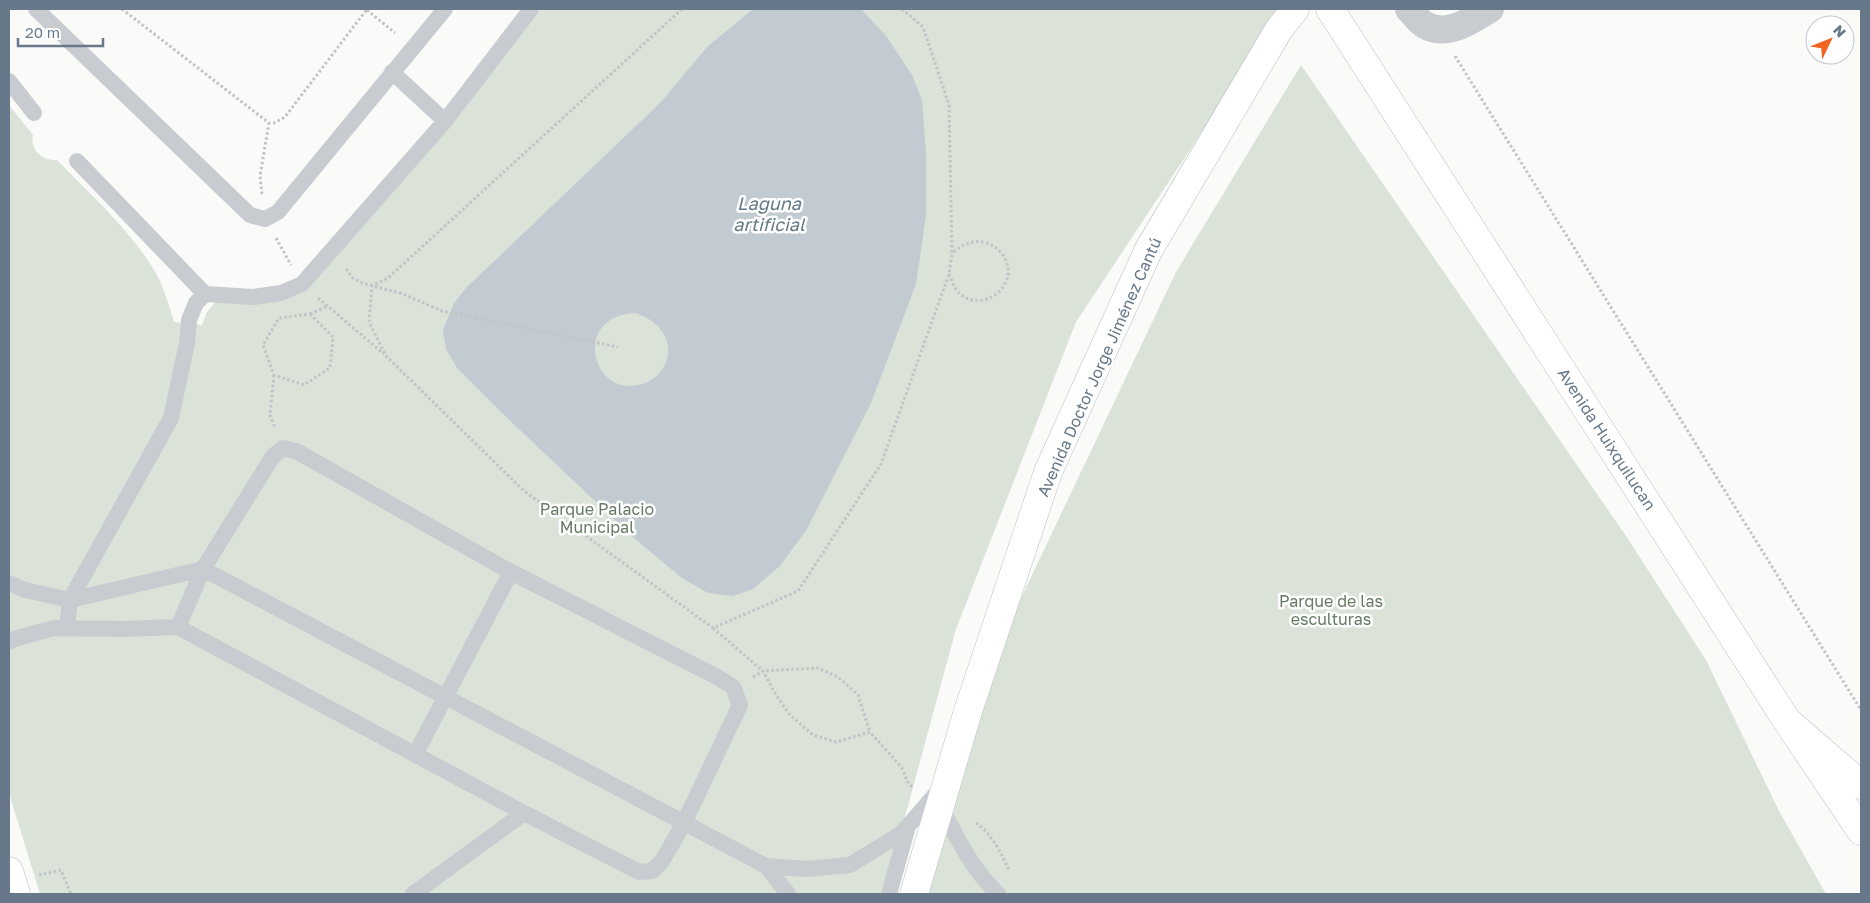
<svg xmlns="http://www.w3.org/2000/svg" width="1870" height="903" viewBox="0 0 1870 903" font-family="'Golos Text',sans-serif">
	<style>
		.park { fill: #dbe2d8 }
		.water { fill: #c2cbd1; fill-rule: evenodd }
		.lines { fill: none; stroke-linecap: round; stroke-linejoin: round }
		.secondary-casing { stroke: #babfc4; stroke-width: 29 }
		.primary-casing { stroke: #bbbfc3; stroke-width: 29 }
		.path { stroke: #c1c4c6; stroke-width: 3; stroke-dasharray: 2.5 2.5; stroke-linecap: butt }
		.service { stroke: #c8cbcf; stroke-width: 16 }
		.minor { stroke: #c8cbcf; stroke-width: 28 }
		.secondary { stroke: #fff; stroke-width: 28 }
		.primary { stroke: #fff; stroke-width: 28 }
		.labels { text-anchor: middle; stroke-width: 5; stroke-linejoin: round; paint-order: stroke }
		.street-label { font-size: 16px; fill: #67788a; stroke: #fff }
		.park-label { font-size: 16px; fill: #667b63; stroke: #fff }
		.water-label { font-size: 18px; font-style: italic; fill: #637985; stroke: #fff }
	</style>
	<rect width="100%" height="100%" fill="#fafaf8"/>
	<path class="park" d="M530 9H1278L1281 12 1076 322 956 629 884 894H40L9 793V105L33 135C30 150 42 161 57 160 89 193 126 226 151 265 163 283 168 303 174 322L202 325 207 312 220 296 258 294 302 281Z
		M1301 65 1628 539 1706 660 1779 811 1826 894H914L965 716 1176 272Z"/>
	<path class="water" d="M753 9H861L887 37 912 75 922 100 926 153V215L916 284 871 403 807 529 780 566 753 589 733 596 708 593 682 578 634 538 502 413 457 368 446 349 443 330 454 303 466 288 661 102 708 46ZM635 313C659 320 678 343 663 368 658 377 648 383 639 385 591 396 572 316 635 313Z"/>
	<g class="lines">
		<defs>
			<path id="secondary" d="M1330 9 1787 721 1861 831
				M9 871 16 894
				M914 894 968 711 1048 472 1148 251 1278 31 1295 9"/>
			<path id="primary" d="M1787 721 1861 785"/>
		</defs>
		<use href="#secondary" class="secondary-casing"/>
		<use href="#primary" class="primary-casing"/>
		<path class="path" d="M122 9 269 123H274L285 117 367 9
			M682 9 388 278 372 286 369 322 386 356 524 491 713 628 798 591 881 464 949 274 952 254 949 105 923 27 902 9
			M367 10 395 33
			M1455 56 1861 710
			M262 194 260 176 269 123
			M276 238 291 265
			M346 269 353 278 362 283 403 294 442 311 618 347
			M949 274C952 280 954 289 960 294 984 315 1024 282 1002 254 998 249 993 245 987 243 973 239 962 244 952 254
			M318 298 384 354
			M310 314 333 337 330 368 304 385 274 375 263 345 279 318Z
			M310 314 328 306
			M274 375 270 415 275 428
			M713 628 763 671 776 695 790 715 813 735 836 742 870 732 902 768 907 781 913 788
			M753 677 763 671 818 668 838 677 858 695 870 732
			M976 823C992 834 1001 853 1009 870
			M39 875 61 870 71 894"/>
		<path class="service" d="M36 9 250 215 265 219 278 212 445 9
			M392 72 445 121
			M9 81 34 113
			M77 161 205 294 253 297 281 293 302 284 445 121 531 9
			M9 583 25 590 70 600 203 569 766 866 806 869 850 865 902 833 940 789
			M67 628 70 600 171 418 187 343 189 320 196 303 205 294
			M9 642 14 639 54 628 123 629 178 627 524 813 639 872 652 871 662 861 684 823 740 705 733 687 719 678 511 572 296 451 283 448 273 456 203 569 178 627
			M416 753 511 572
			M940 805C956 836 972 870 998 894
			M766 866 788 894
			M413 894 524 813
			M889 894 908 826"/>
		<path class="minor" d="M1409 9C1414 14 1419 22 1425 25 1448 38 1471 20 1490 9"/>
		<use href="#secondary" class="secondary"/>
		<use href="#primary" class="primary"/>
	</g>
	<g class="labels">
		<g class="street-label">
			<text transform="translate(1099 367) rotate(-66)" y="6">Avenida Doctor Jorge Jiménez Cantú</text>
			<text transform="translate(1607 439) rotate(57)" y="6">Avenida Huixquilucan</text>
		</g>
		<g class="park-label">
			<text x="597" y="515">Parque Palacio<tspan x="597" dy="18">Municipal</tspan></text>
			<text x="1331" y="607">Parque de las<tspan x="1331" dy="18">esculturas</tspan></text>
		</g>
		<g class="water-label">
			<text x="769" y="210">Laguna<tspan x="769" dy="21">artificial</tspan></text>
		</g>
	</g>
	<rect width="1870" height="903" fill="none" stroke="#67788a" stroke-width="20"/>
	<g transform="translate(1830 40) rotate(47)"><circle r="24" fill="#ffffff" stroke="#c2c9d0"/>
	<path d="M0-4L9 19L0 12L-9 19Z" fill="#ee6524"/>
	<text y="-8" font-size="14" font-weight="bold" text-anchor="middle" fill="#67788a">N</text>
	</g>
	<path d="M18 38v8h85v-8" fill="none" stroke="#67788a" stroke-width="2.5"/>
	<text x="25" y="38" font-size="15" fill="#67788a" stroke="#ffffff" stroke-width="4" paint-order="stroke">20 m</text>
</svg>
